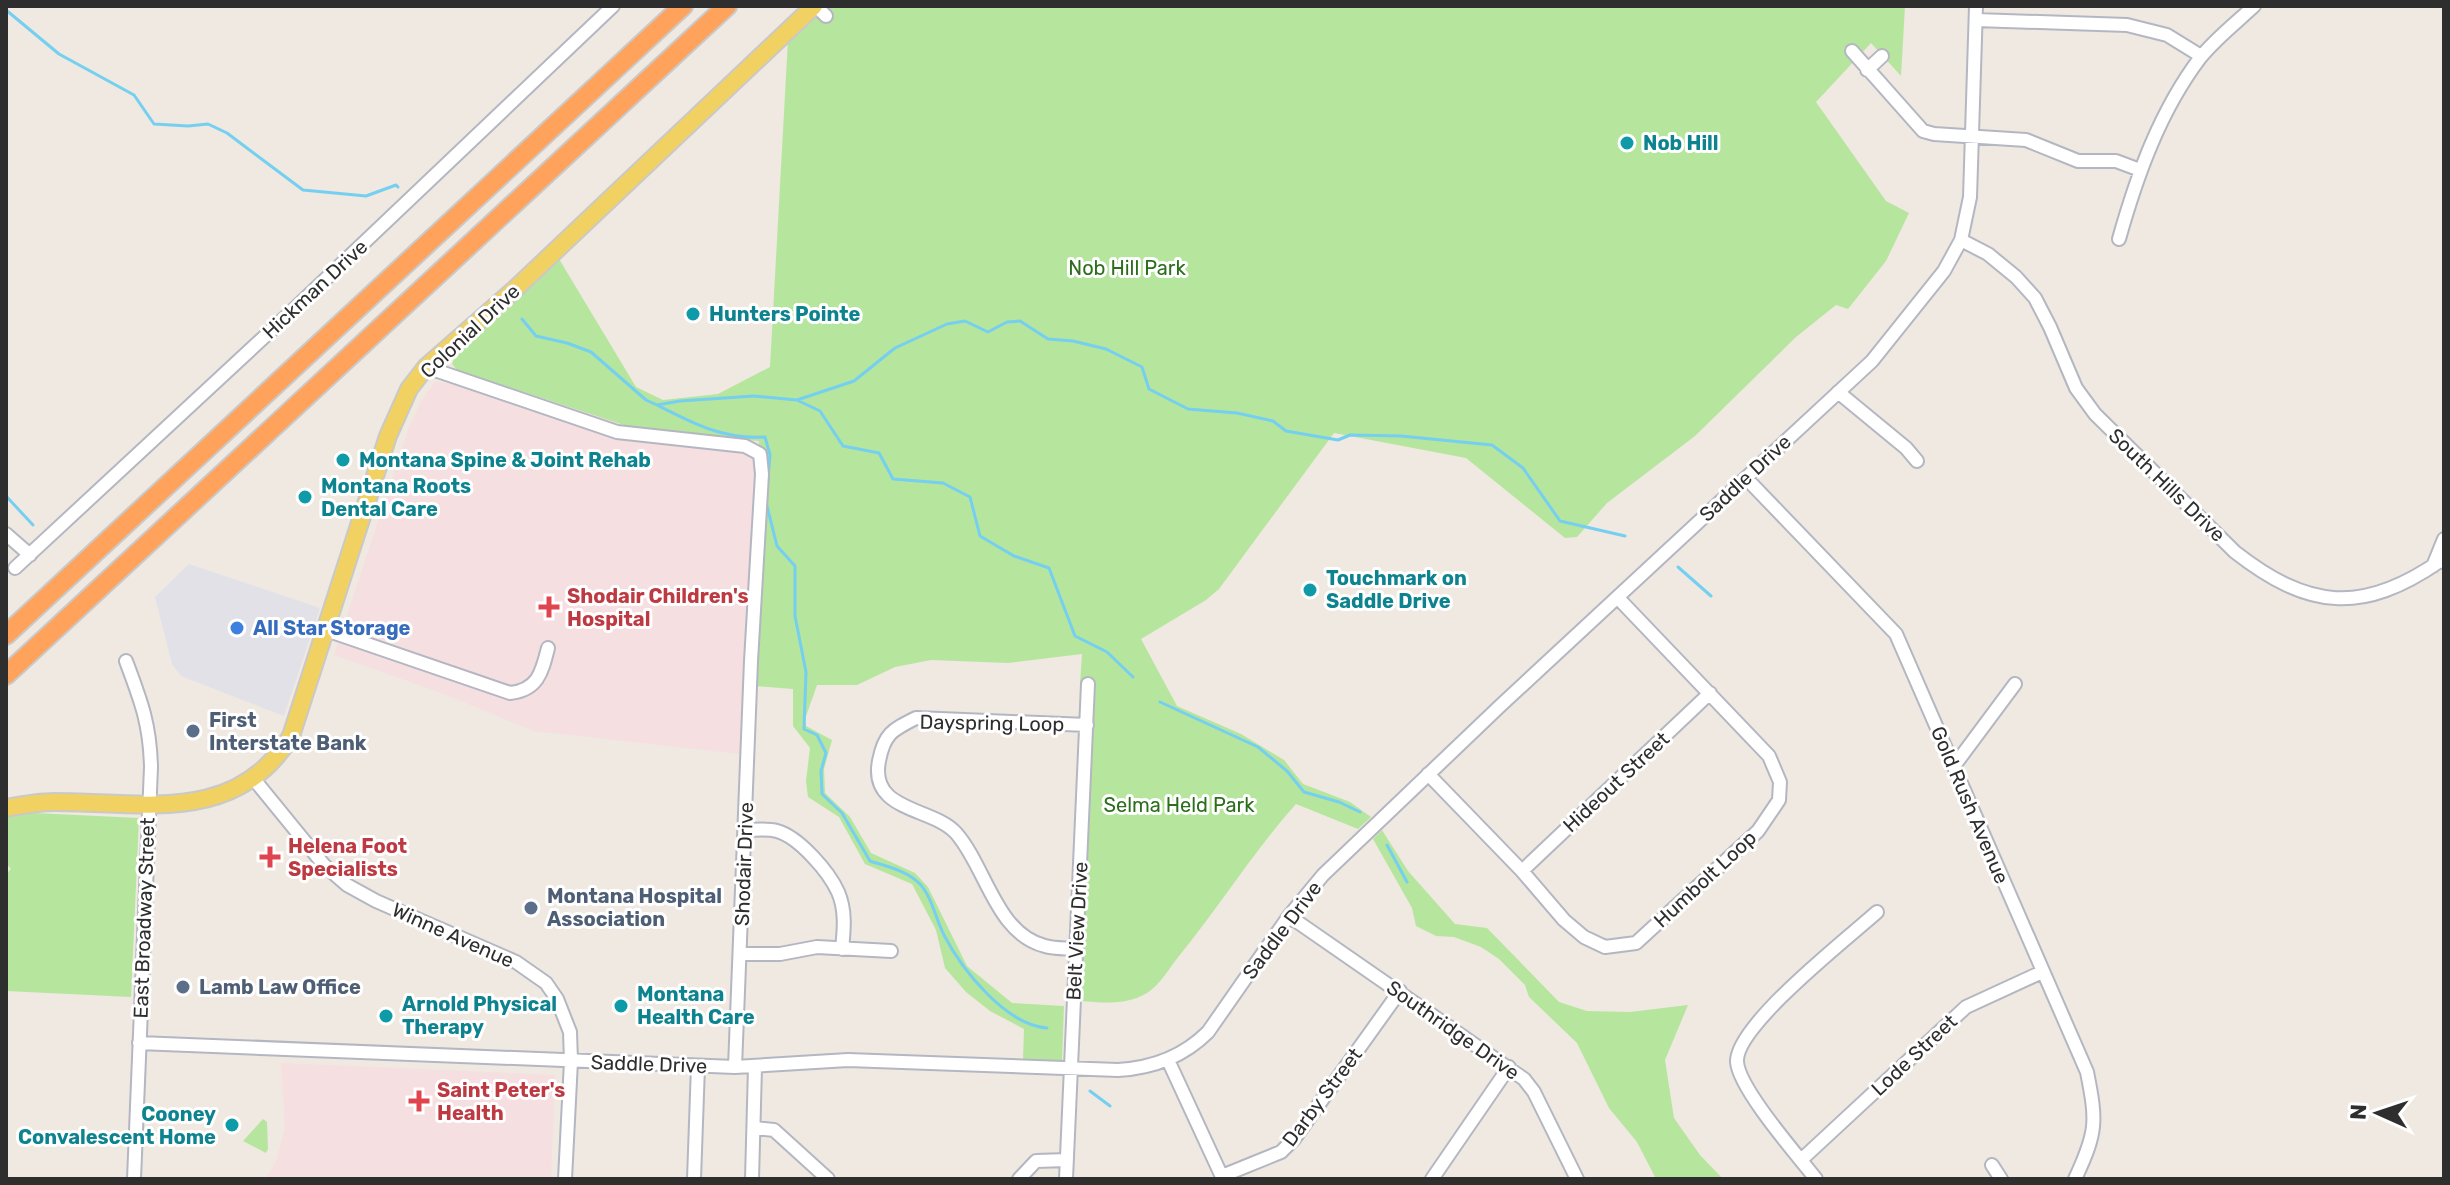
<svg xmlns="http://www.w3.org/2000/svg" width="2450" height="1185" viewBox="0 0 2450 1185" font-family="Rubik,sans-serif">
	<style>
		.industrial { fill: #e3e1e8 }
		.medical { fill: #f5dfe0 }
		.green { fill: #b6e59e }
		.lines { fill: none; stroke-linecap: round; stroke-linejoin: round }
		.stream { stroke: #75cff0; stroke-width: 3 }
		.minor-casing { stroke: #b4b7c1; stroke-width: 16 }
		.major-casing { stroke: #c9c9c9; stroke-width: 20 }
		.highway-casing { stroke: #c9c9c9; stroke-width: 22 }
		.minor { stroke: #fff; stroke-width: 12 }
		.major { stroke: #f2d163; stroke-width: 16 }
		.highway { stroke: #ffa35c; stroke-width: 18 }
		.culture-dot { fill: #0f9aa8; stroke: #fff; stroke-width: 3 }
		.health-dot { fill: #e0444e; stroke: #fff; stroke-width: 3 }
		.shop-dot { fill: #3f7fe0; stroke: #fff; stroke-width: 3 }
		.service-dot { fill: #5c6f8a; stroke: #fff; stroke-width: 3 }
		.labels { text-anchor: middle; stroke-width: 6; stroke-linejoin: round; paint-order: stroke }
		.culture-label { font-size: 20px; font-weight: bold; fill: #0d838f; stroke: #fff; text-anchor: start }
		.park-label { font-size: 20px; fill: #2c6e1b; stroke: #fff }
		.street-label { font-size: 20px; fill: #2e2e2e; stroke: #fff }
		.health-label { font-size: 20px; font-weight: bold; fill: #be3a42; stroke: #fff; text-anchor: start }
		.shop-label { font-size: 20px; font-weight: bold; fill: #366cbe; stroke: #fff; text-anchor: start }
		.service-label { font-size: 20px; font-weight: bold; fill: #4e5e75; stroke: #fff; text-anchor: start }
	</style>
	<rect width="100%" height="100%" fill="#efe9e1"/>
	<path class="industrial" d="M189 564 320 608 284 716 181 676 172 664 155 597Z"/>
	<path class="medical" d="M436 381 759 441 740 754 534 731 444 694 334 655 409 427 421 401Z
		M281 1063 555 1075 551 1179H265L276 1162 285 1128Z"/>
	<path class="green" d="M825 6H1905L1901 76 1871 43 1816 102 1886 201 1909 213 1886 261 1848 309 1836 305 1796 337 1695 436 1607 503 1577 537 1565 538 1466 458 1334 433 1219 589 1206 600 1141 639 1177 706 1241 734 1284 760 1303 784 1350 802 1371 817 1358 829 1296 804C1253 852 1220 906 1179 956 1170 967 1160 985 1147 993 1127 1005 1104 1003 1081 1001L1095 685 1080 684 1082 654 1008 663 931 660 895 667 857 685H817L805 719 806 726 832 740 824 769 825 793 850 817 871 853 915 873 928 887 967 966 1012 1003 1064 1006 1062 1061 1023 1060 1024 1029 990 1011 966 992 945 968 936 930 912 884 865 864 839 817 808 797 806 781 810 748 793 726V689L743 685 759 441 639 430 457 370 452 364 455 356 559 259 636 387 663 400 718 394 770 367 788 40Z
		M35 813 139 818 131 997 6 991V874L11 869 6 863V817Z
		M1382 830 1408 871 1455 924 1487 928 1559 1002 1587 1011 1630 1012 1688 1005 1665 1060 1674 1118 1700 1155 1723 1179H1656L1637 1142 1609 1108 1577 1043 1529 997 1525 985 1499 959 1481 947 1454 937 1436 936 1416 926 1412 908 1373 839Z
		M263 1119 267 1122 268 1149 266 1153 243 1141Z"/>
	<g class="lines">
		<path class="stream" d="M6 10 59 54 134 95 154 124 188 126 208 124 227 133 303 190 366 196 396 185 398 187
			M522 319 536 336 567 343 591 352 646 400 657 405 680 401 754 396 797 400 854 381 895 348 947 324 965 321 988 332 1007 322 1020 321 1048 339 1073 341 1106 349 1142 367 1149 389 1188 409 1237 413 1273 421 1286 431 1338 440 1350 435 1401 436 1492 445 1523 468 1560 521 1625 536
			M799 401 820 411 843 446 879 453 893 479 943 483 970 497 980 536 1014 556 1049 568 1075 636 1107 652 1133 677
			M657 405C692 423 724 440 765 437L770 455 767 490
			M6 496 33 525
			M766 502 777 546 795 566V616L806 672 804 729 817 735 826 753 821 771 822 794 842 813 870 861C888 867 906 870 920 884 932 897 936 920 944 935 962 970 1006 1025 1047 1028
			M1678 567 1711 596
			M1160 702 1258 747 1287 771 1304 792 1339 802 1360 812
			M1387 845 1407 882
			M1090 1091 1110 1106"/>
		<defs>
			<path id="minor" d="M816 6 826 16
				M1976 20 2127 25 2167 35 2201 56
				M1852 51 1923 131 1934 134 2026 140 2078 161H2116L2140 170
				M1867 70 1882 56
				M2119 239C2137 175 2160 111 2200 58 2215 39 2237 22 2254 6
				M1961 240 1988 254 2016 277 2035 298 2050 327 2076 388 2095 414 2235 552C2308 609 2362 615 2440 561L2444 562
				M426 367 617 432 745 446 760 454 762 474 751 661 735 1067
				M1838 392 1906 448 1917 461
				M1746 478 1896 634 2087 1072C2097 1122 2097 1132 2075 1179
				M6 534 30 555
				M2433 566 2444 539
				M15 568 291 312 613 6
				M326 630 510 693C538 690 542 672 548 648
				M126 661C141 701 150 724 151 767L134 1179
				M1954 766 2015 684
				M1428 774 1522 871 1564 920 1584 937 1605 947 1636 943 1758 831 1779 800 1780 782 1769 756 1618 598
				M253 778 324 865 347 885 376 901 516 962 546 983 557 999 570 1032 571 1061 565 1179
				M745 830C755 830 767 828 777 831 799 837 829 872 838 892 846 910 844 930 842 949
				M1522 871 1710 693
				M1289 916 1524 1079 1534 1092 1577 1179
				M1076 949C1066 948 1055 949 1045 946 996 934 986 867 956 833 933 807 869 812 879 761 884 734 892 730 916 718L1087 725
				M741 954H780L817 947 891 951
				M139 1043 735 1067 848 1060 1118 1070C1153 1068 1183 1057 1208 1032L1289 916 1323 875 1500 706 1872 361 1944 271 1961 240 1970 197 1976 6
				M1168 1060 1223 1179
				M755 1128 774 1130 828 1179
				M1801 1160 1966 1007 2042 972
				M1992 1165 2001 1179
				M1222 1176 1281 1152 1294 1139 1400 991
				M694 1179 698 1066
				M752 1179 755 1067
				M1019 1179 1036 1161 1067 1160
				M1066 1179 1088 684
				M1432 1179 1509 1067
				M1816 1179C1798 1156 1739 1089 1737 1062 1735 1026 1848 938 1877 912"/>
			<path id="major" d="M6 808C22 805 39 802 55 802 143 802 237 825 291 736L388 436 409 389 426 367 515 289 814 6"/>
			<path id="highway" d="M6 635 683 6
				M6 675 727 6"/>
		</defs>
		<use href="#minor" class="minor-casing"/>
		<use href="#major" class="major-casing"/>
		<use href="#highway" class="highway-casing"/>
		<use href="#minor" class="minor"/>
		<use href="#major" class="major"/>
		<use href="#highway" class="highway"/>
	</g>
	<g class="culture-dot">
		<circle cx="1627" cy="143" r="8"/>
		<circle cx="693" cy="314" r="8"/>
		<circle cx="343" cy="460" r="8"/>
		<circle cx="305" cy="497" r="8"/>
		<circle cx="1310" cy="590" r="8"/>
		<circle cx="621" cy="1006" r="8"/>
		<circle cx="386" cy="1016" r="8"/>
		<circle cx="232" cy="1125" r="8"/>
	</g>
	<g class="health-dot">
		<path d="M545 595h8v8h8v8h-8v8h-8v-8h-8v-8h8z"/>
		<path d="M266 845h8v8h8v8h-8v8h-8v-8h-8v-8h8z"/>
		<path d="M415 1089h8v8h8v8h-8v8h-8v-8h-8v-8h8z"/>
	</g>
	<circle class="shop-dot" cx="237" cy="628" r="8"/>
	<g class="service-dot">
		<circle cx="193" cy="731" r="8"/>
		<circle cx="531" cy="908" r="8"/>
		<circle cx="183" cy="987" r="8"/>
	</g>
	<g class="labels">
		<g class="culture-label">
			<text x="1643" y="150">Nob Hill</text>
			<text x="709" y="321">Hunters Pointe</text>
			<text x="359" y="467">Montana Spine &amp; Joint Rehab</text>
			<text x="321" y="493">Montana Roots<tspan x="321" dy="23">Dental Care</tspan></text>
			<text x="1326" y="585">Touchmark on<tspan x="1326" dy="23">Saddle Drive</tspan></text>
			<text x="637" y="1001">Montana<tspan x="637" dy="23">Health Care</tspan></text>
			<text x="402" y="1011">Arnold Physical<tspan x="402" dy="23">Therapy</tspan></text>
			<text x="216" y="1121" text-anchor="end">Cooney<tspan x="216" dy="23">Convalescent Home</tspan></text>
		</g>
		<g class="park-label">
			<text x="1127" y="275">Nob Hill Park</text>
			<text x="1179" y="812">Selma Held Park</text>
		</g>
		<g class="street-label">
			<text transform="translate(315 289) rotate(-43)" y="7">Hickman Drive</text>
			<text transform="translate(470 331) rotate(-43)" y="7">Colonial Drive</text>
			<text transform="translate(1745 478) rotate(-43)" y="7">Saddle Drive</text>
			<text transform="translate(2167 485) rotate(44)" y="7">South Hills Drive</text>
			<text transform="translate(992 723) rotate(1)" y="7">Dayspring Loop</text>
			<text transform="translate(1616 782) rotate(-43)" y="7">Hideout Street</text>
			<text transform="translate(1970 805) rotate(67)" y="7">Gold Rush Avenue</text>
			<text transform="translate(744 864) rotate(-88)" y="7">Shodair Drive</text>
			<text transform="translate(1705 879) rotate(-43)" y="7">Humbolt Loop</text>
			<text transform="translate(144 918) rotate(-88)" y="7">East Broadway Street</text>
			<text transform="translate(1282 930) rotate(-53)" y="7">Saddle Drive</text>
			<text transform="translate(1077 931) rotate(-87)" y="7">Belt View Drive</text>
			<text transform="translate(453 935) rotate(24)" y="7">Winne Avenue</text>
			<text transform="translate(1453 1030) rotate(35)" y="7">Southridge Drive</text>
			<text transform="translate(1914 1055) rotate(-43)" y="7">Lode Street</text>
			<text transform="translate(649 1064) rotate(2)" y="7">Saddle Drive</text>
			<text transform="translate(1322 1097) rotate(-53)" y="7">Darby Street</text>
		</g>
		<g class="health-label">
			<text x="567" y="603">Shodair Children's<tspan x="567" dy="23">Hospital</tspan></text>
			<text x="288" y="853">Helena Foot<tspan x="288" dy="23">Specialists</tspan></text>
			<text x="437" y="1097">Saint Peter's<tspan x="437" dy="23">Health</tspan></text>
		</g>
		<g class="shop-label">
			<text x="253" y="635">All Star Storage</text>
		</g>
		<g class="service-label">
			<text x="209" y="727">First<tspan x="209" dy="23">Interstate Bank</tspan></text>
			<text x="547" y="903">Montana Hospital<tspan x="547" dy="23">Association</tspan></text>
			<text x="199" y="994">Lamb Law Office</text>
		</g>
	</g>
	<rect width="2450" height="1185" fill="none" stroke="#2e2e2e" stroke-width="16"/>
	<g transform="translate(2378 1113) rotate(273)" stroke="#ffffff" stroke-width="6" paint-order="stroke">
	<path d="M0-6L14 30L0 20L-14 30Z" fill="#2e2e2e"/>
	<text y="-12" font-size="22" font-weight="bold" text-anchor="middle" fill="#2e2e2e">N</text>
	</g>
</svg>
